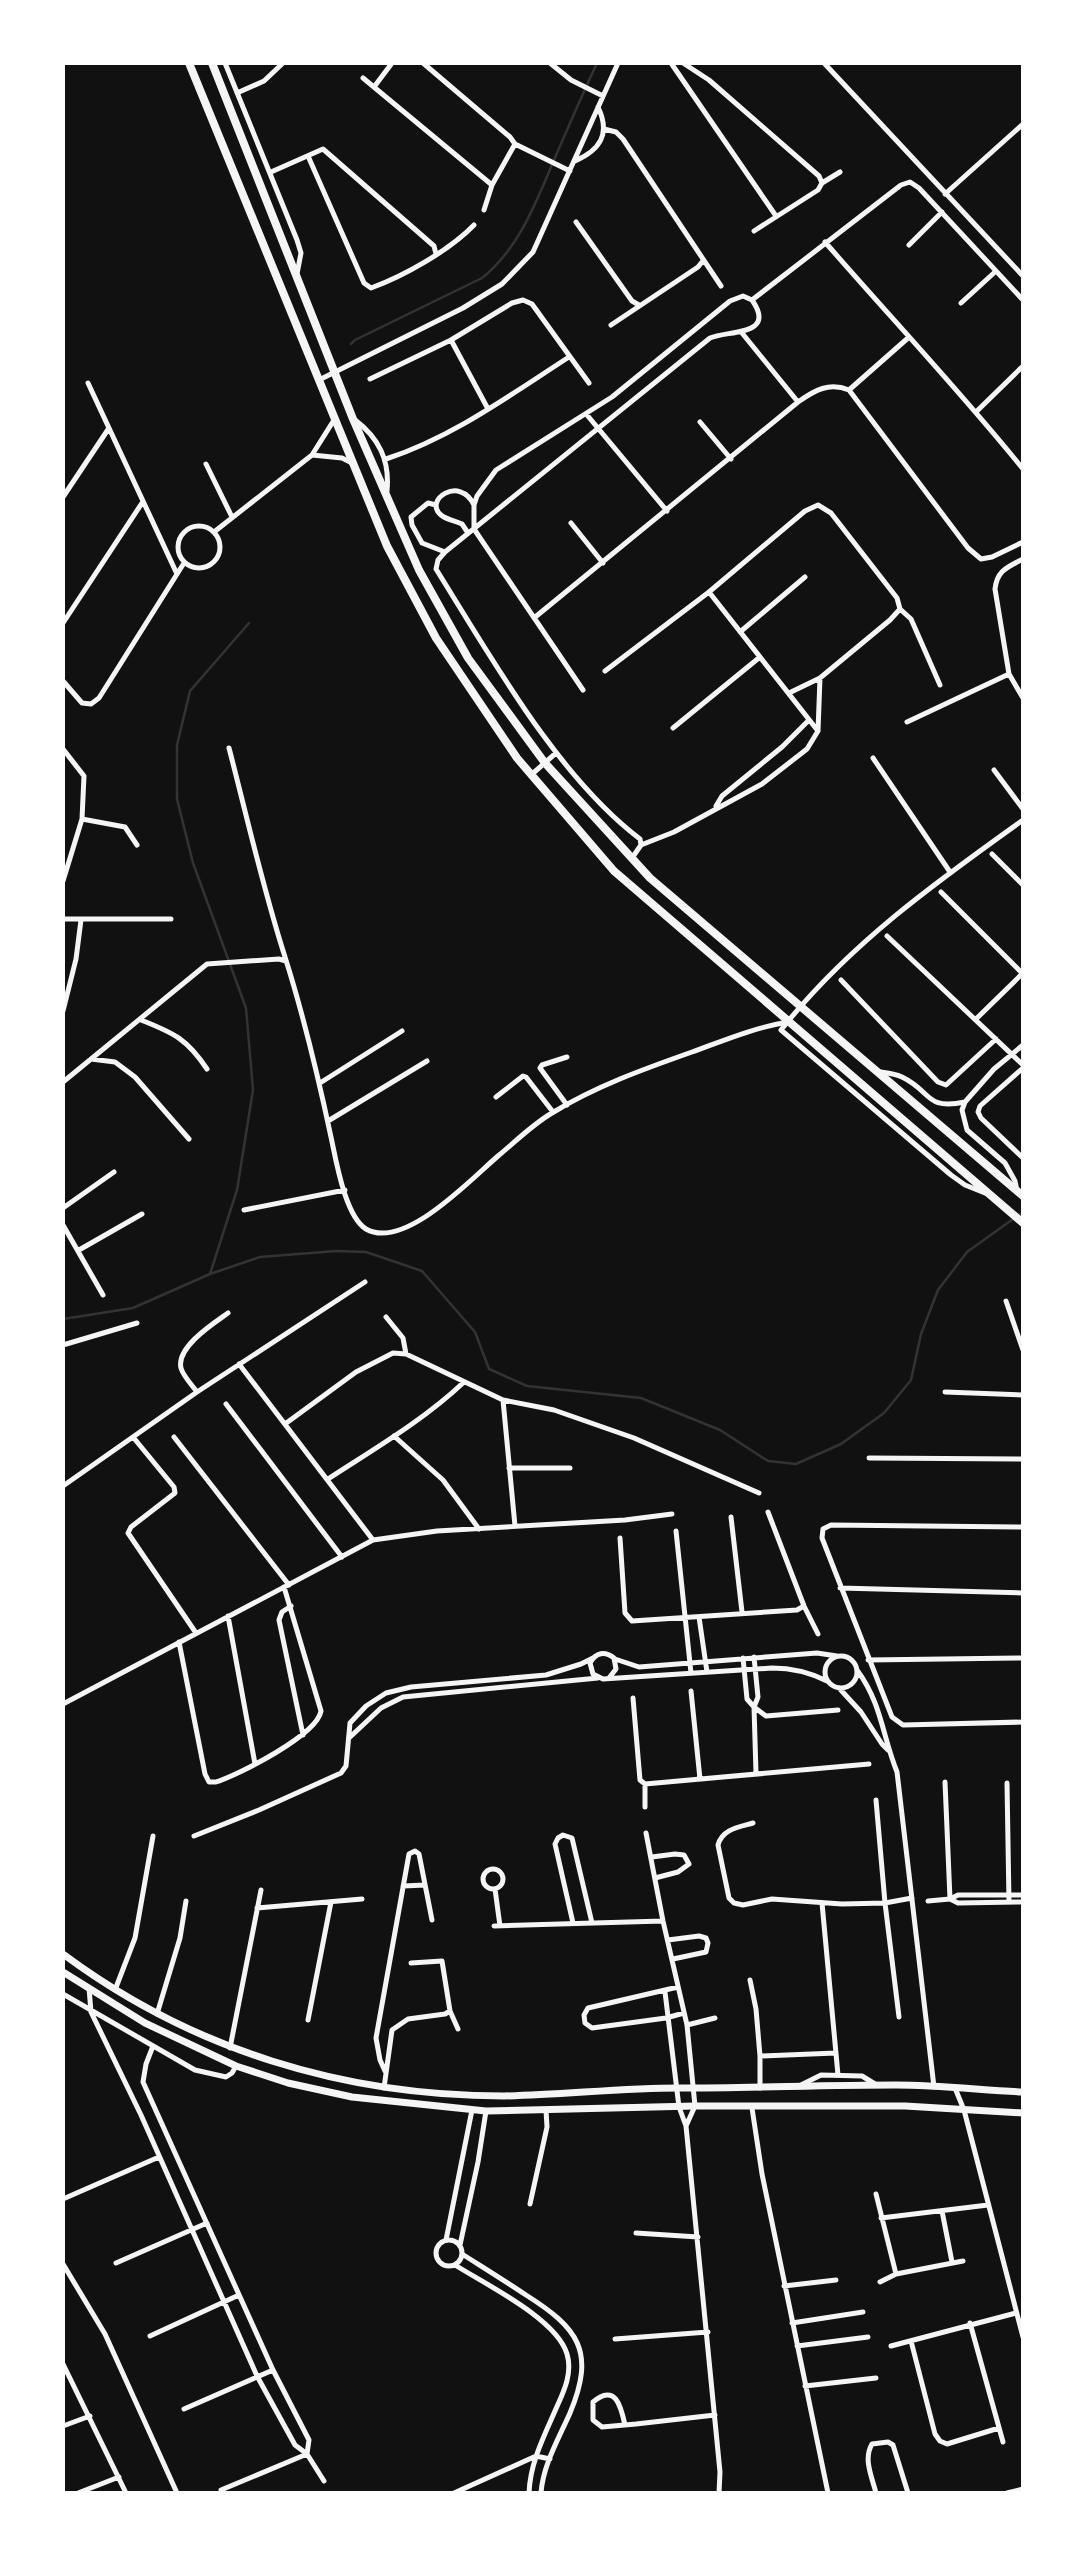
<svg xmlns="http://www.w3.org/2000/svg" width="1086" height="2556" viewBox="0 0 1086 2556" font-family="Poppins,sans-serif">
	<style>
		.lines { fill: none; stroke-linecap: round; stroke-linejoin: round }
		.stream { stroke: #333; stroke-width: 2.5 }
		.minor { stroke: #f5f5f5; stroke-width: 5 }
		.secondary { stroke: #f5f5f5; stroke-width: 7 }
		.primary { stroke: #f5f5f5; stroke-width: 8 }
	</style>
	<rect width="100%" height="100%" fill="#111"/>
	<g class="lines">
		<path class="stream" d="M351 344 355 340 482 278C521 247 538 197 557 153 570 123 583 93 597 63
			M210 1274 237 1190 253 1090 246 1008 193 863 177 799V745L190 691 249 623
			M63 1319 133 1308 210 1274 260 1257 336 1251 366 1252 422 1271 475 1332 489 1369 527 1386 641 1398 720 1430 768 1461 796 1464 841 1444 884 1413 911 1380 921 1334 938 1290 967 1252 1023 1212"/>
		<path class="minor" d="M225 63 297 240 301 253 297 274
			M423 63 510 137 515 144 570 171
			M550 63 571 80 603 96
			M671 63 776 216
			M683 63 709 80 819 176 822 183
			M824 63 1023 276
			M363 78 492 185
			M374 87 392 63
			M237 93 264 81 283 63
			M604 129 616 132 623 139 721 286
			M308 156 364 283 371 288C404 276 450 250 474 225
			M575 161C600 150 611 134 598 107
			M271 172 323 149 434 246 436 254
			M945 194 1023 124
			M484 210 492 185 515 144
			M576 222 632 301 639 305
			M754 231 818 190 822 183 840 172
			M825 242C891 318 960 391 1023 469
			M909 245 942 212
			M961 303 996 271
			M611 325 698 267 702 262
			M742 333 798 402
			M451 340 488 409
			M370 379 451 340 512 303 523 300 532 304 589 383
			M319 380 463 308 502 284 533 252 618 63
			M88 383 177 574
			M849 390 968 548 981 559 992 557 1023 542
			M977 411 1023 366
			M587 415 667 511
			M354 419C379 438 390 460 387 491
			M334 420 312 455 342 458 352 463
			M700 422 731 459
			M386 459C453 437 510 395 569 357
			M206 464 232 517
			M63 497 109 428
			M436 505 428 503 411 517 412 525 422 543 445 552 438 560 436 569C491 657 557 776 640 839L641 845 632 858
			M571 523 603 563
			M178 547a21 21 0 1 1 42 0a21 21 0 1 1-42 0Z
			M214 532 312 455
			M468 533 462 524C456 521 447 520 441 515 423 500 460 475 474 505
			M445 552 710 338C729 330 777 336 752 300
			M1023 559C1008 567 997 570 995 589L1009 674 1023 698
			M709 592 818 731
			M534 618 798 402C815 390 829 382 849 390L908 338
			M63 623 142 503
			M740 632 805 577
			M605 671 709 592 805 511 818 505 831 513 897 598 900 609 911 619 940 685
			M63 681 82 703 91 704 99 698 184 563
			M583 690 474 529V505L477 496 496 470 612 397 730 301 743 296 752 300 901 185 910 182 919 188 1023 300
			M789 693 820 678 890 620 900 609
			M907 722 1009 674
			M673 728 760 657
			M229 748C247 817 263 889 285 957 304 1017 318 1076 331 1137 336 1160 345 1216 366 1229 404 1251 471 1179 498 1156 515 1142 533 1124 552 1113 596 1086 644 1069 692 1052 725 1040 753 1028 788 1022
			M63 749 84 776 82 819 63 881
			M873 758 950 872
			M994 770 1023 809
			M531 775 556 753
			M716 806 722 796 782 747 808 721
			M82 819 125 827 137 845
			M641 845 674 832 762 784 807 749 818 731 820 678
			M992 854 1023 885
			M941 892 1023 974
			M63 919H171
			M887 936 1023 1065
			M841 980 938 1082 946 1085 996 1039
			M63 1011 76 959 81 920
			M976 1019 1023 973
			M141 1020C174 1033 187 1039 207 1069
			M91 1059 115 1062 135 1077 189 1139
			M1023 1068 980 1106 978 1112 981 1118 1023 1158
			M881 1072C888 1073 896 1074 902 1077 933 1092 924 1110 965 1102
			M63 1082 207 964 279 959 286 961
			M320 1083 402 1031
			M496 1097 523 1076 526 1077 553 1112
			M567 1105 540 1068 542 1065 567 1057
			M328 1121 427 1061
			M1017 1191 1015 1181 1005 1163 967 1130 962 1110 965 1102 994 1069 1023 1045
			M985 1193 965 1185 951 1175 781 1030C848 945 936 882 1023 820
			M63 1208 114 1172
			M244 1210 345 1190
			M63 1225 103 1295
			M79 1250 142 1214
			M1006 1301 1023 1350
			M386 1317 403 1338 406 1354
			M63 1345 137 1323
			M239 1364 373 1540
			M197 1392C192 1385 183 1376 181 1368 176 1347 214 1323 228 1313
			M945 1392 1023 1395
			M503 1400 515 1526
			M226 1404 342 1557
			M285 1424 356 1372 393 1353 406 1354 503 1400 554 1410 634 1438 759 1493
			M394 1436 443 1480 479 1529
			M133 1437 174 1487 175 1493 131 1527 128 1533 196 1633
			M174 1437 289 1585
			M869 1458 1023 1459
			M509 1468H570
			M328 1479C374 1449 424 1420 464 1382
			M63 1486 197 1392 365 1282
			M768 1512 804 1606 818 1634
			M731 1517 742 1612
			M1023 1527 831 1525 823 1529 822 1538 892 1717 903 1725 1023 1722
			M676 1531 691 1673
			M620 1538 625 1613 632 1621 797 1610 804 1606
			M840 1588 1023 1593
			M291 1606 282 1612 279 1620 303 1735
			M228 1616 255 1764
			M699 1617 707 1672
			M179 1642 205 1774 209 1782H216C240 1774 317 1735 321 1711L284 1587
			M825 1672a16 16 0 1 1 32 0a16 16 0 1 1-32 0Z
			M743 1658 747 1699 754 1707 758 1697 754 1657
			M615 1659 639 1667 817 1653 837 1656
			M868 1660 1023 1658
			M857 1670C882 1704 882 1735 897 1772L934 2087
			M609 1678 616 1669 614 1658C605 1651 596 1652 590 1663L593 1674 603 1679 772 1668C793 1668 809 1672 827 1681
			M839 1688 861 1712 882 1744 888 1750
			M691 1691 700 1779
			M633 1698 640 1780 645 1784 869 1764
			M63 1704 373 1540 437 1531 625 1520 672 1514
			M754 1707 766 1716 838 1710
			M754 1707 756 1773
			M349 1738 381 1708 403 1697 598 1678
			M945 1782 950 1899
			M1007 1783 1009 1902
			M645 1784V1807
			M876 1800 885 1903 899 2017
			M753 1823C739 1827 722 1829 718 1845L729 1898 734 1903 743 1905 772 1899 842 1904 885 1903 912 1898
			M646 1833 663 1921 687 2025 695 2106 686 2126
			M194 1836 259 1810 341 1773 346 1766 350 1723 366 1706 386 1693 411 1687 546 1675 581 1664 593 1658
			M652 1857 675 1854 684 1855 689 1864 678 1872 655 1878
			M483 1879a10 10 0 1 1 20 0a10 10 0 1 1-20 0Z
			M403 1886 425 1885
			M495 1889 500 1926
			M950 1899 958 1903 1023 1902
			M928 1901 950 1899 958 1895H1023
			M822 1903 838 2075
			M257 1908 362 1899
			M573 1923 555 1844 558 1838 563 1835 572 1838 592 1923
			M494 1926 663 1921
			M668 1940 699 1936 706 1938 708 1943 706 1952 673 1959
			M750 1980 756 2009 760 2056 836 2053
			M678 1987 588 2008 584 2015 585 2023 592 2028 666 2018 684 2013
			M89 1988 91 2012 141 2115 257 2376 295 2445 307 2454 324 2481
			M115 1990 135 1938 153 1836
			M665 1992 679 2107 686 2126 720 2472 719 2493
			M63 1994 195 2070 226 2077 232 2073 236 2066
			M450 2011 458 2029
			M157 2014 180 1938 186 1901
			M308 2020 331 1902
			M687 2025 715 2018
			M153 2046 146 2064 143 2082 273 2370 309 2440 307 2454
			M230 2048 261 1890
			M760 2056V2088
			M385 2071 380 2060 376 2038 409 1854 415 1851 419 1854 432 1920
			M799 2086 821 2075 862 2076 875 2084
			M384 2088 392 2030 408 2019 445 2014 450 2011 442 1961 411 1963
			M955 2088 964 2110 1023 2337
			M752 2108 762 2174 828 2493
			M876 2194 896 2274
			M63 2199 159 2157
			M530 2204 547 2127 546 2110
			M942 2211 952 2262
			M881 2218 988 2205
			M636 2233 698 2237
			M436 2253a13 13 0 1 1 26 0a13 13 0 1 1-26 0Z
			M446 2240 472 2110
			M460 2245 478 2162 486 2111
			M462 2254C484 2268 505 2281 526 2295 578 2328 596 2351 570 2413 559 2438 543 2465 541 2493
			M116 2263 207 2223
			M63 2264 105 2334 177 2493
			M455 2265C485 2284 557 2319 567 2354 573 2374 563 2393 555 2411 543 2438 530 2464 529 2493
			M880 2282 896 2274 963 2261
			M784 2286 836 2280
			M792 2323 863 2312
			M970 2323 1003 2442
			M150 2336 239 2295
			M615 2339 708 2332
			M911 2341 935 2434 940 2441 947 2444 999 2428
			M797 2346 868 2337
			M891 2346 1016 2313
			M63 2364 126 2493
			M805 2386 876 2378
			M184 2409 273 2370
			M625 2425C621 2407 616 2383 593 2402V2420L602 2427 636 2424 715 2415
			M63 2426 90 2416
			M221 2490 307 2454
			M78 2493 119 2477
			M454 2493 536 2456 550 2459
			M876 2493C872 2477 863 2459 872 2444L888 2442 893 2445 908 2493
			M1007 2493 1023 2489"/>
		<path class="secondary" d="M63 1954C192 2050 344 2096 504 2096 562 2095 620 2088 679 2088 751 2088 824 2085 896 2085 938 2085 981 2090 1023 2092
			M63 1972 145 2023 236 2066 288 2083 352 2097 486 2111 695 2106H905L1023 2113"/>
		<path class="primary" d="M189 63 387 546 436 638 517 758 614 871 1023 1223
			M212 63 353 419 419 570 468 658 545 763 650 878 1023 1196"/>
	</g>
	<rect width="1086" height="2556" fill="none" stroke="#ffffff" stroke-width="130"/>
</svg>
